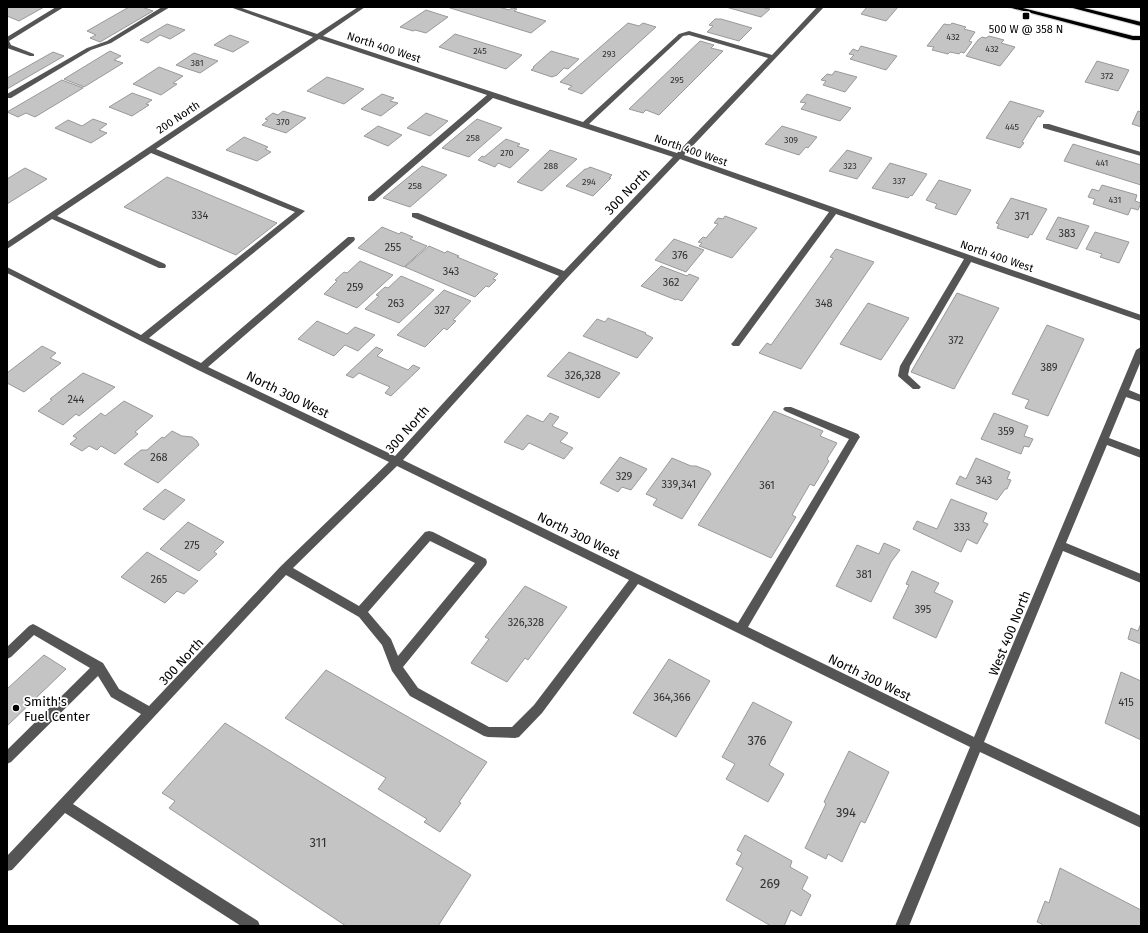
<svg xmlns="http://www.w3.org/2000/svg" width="1148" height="933" viewBox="0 0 1148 933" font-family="'Fira Sans',sans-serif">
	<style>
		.building { fill: #c4c4c4; stroke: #999 }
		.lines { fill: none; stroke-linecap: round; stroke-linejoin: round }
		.major-casing { stroke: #dbdbdb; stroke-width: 2 }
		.minor { fill: #555; fill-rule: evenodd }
		.major { fill: #000; fill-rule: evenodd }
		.poi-dot { fill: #000; stroke: #fff; stroke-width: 1.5 }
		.labels { text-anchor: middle; stroke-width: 3.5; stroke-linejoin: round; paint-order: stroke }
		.far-number-label { font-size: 9px; fill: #313131 }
		.far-poi-label { font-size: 11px; fill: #000; stroke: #fff }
		.far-street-label { font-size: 11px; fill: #000; stroke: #fff }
		.number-label { font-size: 11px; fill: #313131 }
		.street-label { font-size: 13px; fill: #000; stroke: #fff }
		.poi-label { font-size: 13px; fill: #000; stroke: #fff; text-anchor: start }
		.near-number-label { font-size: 13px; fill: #313131 }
	</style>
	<rect width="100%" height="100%" fill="#fff"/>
	<path class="building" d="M7 7H44L19 21 7 16Z
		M129 7H142L153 11 100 42 90 38 96 35 87 31Z
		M447 7H499L509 10 512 8 517 9 514 11 546 21 531 33Z
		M726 7H765L764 8 770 9 761 17Z
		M867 7H898L886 21 861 14Z
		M426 10 448 17 426 33 415 30 413 31 400 27Z
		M715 19H721L752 28 739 41 707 32 713 26 709 25Z
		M628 23 639 26 643 23 656 27 582 94 568 89 572 86 560 82Z
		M952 23 966 27 964 29 975 32 969 41 972 42 964 53 961 52 959 54 950 52 948 54 932 50 934 47 927 46 944 24 950 25Z
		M167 24 185 30 170 39 160 35 148 43 140 40Z
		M455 34 522 55 506 69 439 47Z
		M230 35 249 42 233 52 214 45Z
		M989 36 1004 40 1001 43 1015 47 1000 66 966 56 978 40 982 37 986 38Z
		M700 41 714 45 711 48 723 51 659 115 646 110 643 113 629 109Z
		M861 46 897 56 886 70 850 59 854 55 849 54 853 49 858 51Z
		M110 51 121 56 114 60 123 63 84 87 64 79Z
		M551 51 579 59 568 69 564 68 557 75 552 77 531 70 534 68 533 67Z
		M53 52 64 56 7 89V78Z
		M194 53 218 61 200 73 176 65Z
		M1097 61 1129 70 1118 91 1085 82Z
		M159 67 183 76 173 83 177 84 161 95 133 84Z
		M835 71 857 77 845 92 823 85 826 81 821 80 827 74 832 75Z
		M327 77 346 83 364 89 344 104 307 91Z
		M62 80 83 88 35 117 26 113 18 117 7 112Z
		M132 93 152 100 146 104 149 105 132 116 109 107Z
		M382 94 394 98 390 101 398 103 381 116 361 109Z
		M807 94 851 108 840 121 801 109 806 103 800 102Z
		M1010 101 1044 111 1040 117 1038 116 1022 142 1024 143 1020 148 986 138Z
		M283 111 306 118 286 133 262 125 268 120 265 119 273 113 278 115Z
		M1138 111 1141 112V127L1132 124Z
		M426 113 448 121 430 136 407 128Z
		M93 119 107 124 99 130 107 133 91 143 55 128 68 120 82 126Z
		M477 119 502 128 469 157 442 148Z
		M378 126 402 135 388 146 364 136Z
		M782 126 817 137 808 148 806 147 799 155 765 144Z
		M244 137 268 147 265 149 271 152 257 161 226 150Z
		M506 139 520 144 517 146 529 150 510 168 498 163 495 167 478 160 482 156 484 157Z
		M1073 144 1141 165V185L1064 161Z
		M550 150 577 159 542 191 517 182Z
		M847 150 872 158 857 179 829 171Z
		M890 163 927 174 912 196 911 195 908 198 872 188Z
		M422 166 447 175 410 207 383 198Z
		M590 167 612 175 609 178H611L593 196 566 186 585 169H587Z
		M25 168 47 179 7 204V179Z
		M167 177 277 223 236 255 124 207Z
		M939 180 971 190 956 215 935 208 937 204 926 200Z
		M1102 185 1137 195 1135 201 1141 203 1138 210 1131 208 1128 215 1093 204 1095 199 1088 197 1092 189 1099 191Z
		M1011 198 1047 209 1032 235 1030 234 1028 238 997 228 999 224 996 223Z
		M725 216 757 228 732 258 699 246 702 243 698 242 703 237 706 238 718 224 714 223 718 218 723 219Z
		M1058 217 1089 226 1077 249 1046 239Z
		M382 227 399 234 401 232 413 237 410 239 427 246 404 267 358 248Z
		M1095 232 1129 242 1119 263 1100 257 1102 254 1086 249Z
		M674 239 704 250 686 272 655 260Z
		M429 246 445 253 447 251 459 256 457 257 498 274 493 279 496 280 489 287 486 286 475 297 405 267Z
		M836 249 874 262 801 369 759 353 767 343 771 345 833 258 830 257Z
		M360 261 393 275 357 308 324 294 337 281 335 280 344 272 347 273Z
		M661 266 687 276 689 274 699 278 682 301 677 299 676 300 641 286Z
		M401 276 434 290 399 323 365 309 379 296 376 295 385 287 388 288Z
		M444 290 471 301 453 320 456 321 447 330 444 328 425 347 397 335Z
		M957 293 999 308 954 389 911 372Z
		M868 303 909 318 881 360 840 344Z
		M608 318 646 333 645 334 653 338 637 358 583 336 597 319 605 322Z
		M317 321 347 334 355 327 375 335 358 351 345 345 334 356 298 339Z
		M1047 325 1084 339 1048 416 1025 408 1029 400 1012 394Z
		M42 346 56 353 50 358 61 363 24 392 7 383V373Z
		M376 347 383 350 377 356 408 370 413 365 420 368 391 396 385 393 390 387 359 373 353 378 346 375Z
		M569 352 620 373 599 398 547 376Z
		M83 373 115 387 79 416 76 414 63 425 38 411 52 400 50 399Z
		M124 401 153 416 135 432 138 434 115 454 101 446 97 450 89 446 82 451 70 444 77 438 73 436 101 413 105 416Z
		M774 411 823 431 820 436 837 443 827 459 829 461 814 486 810 484 792 515 796 517 771 558 698 525Z
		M550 413 559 417 552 426 568 433 560 442 573 448 564 459 529 443 523 450 504 442 527 415 543 422Z
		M994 413 1028 426 1024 436 1033 439 1029 447 1024 446 1021 454 981 439Z
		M172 431 182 436 192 437 197 441 199 445 158 483 124 464 141 450H147L162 437 164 438Z
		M620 457 647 469 631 490 622 487 618 492 600 483Z
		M672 458 691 466H696L709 471 711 474 682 519 653 505 657 499 646 494Z
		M976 458 1010 472 1007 479 1011 480 1007 489H1005L997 500 956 484 960 476 966 479Z
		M165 489 185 500 164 520 143 509Z
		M951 499 987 513 983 522 988 524 977 544 967 539 961 552 913 529 917 521 937 529Z
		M188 522 224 542 214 552 217 554 199 571 160 549Z
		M884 543 900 550 891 562 871 602 836 586 857 545 879 554Z
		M147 552 198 581 184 594 177 591 165 603 121 577Z
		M912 571 939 583 934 592 953 601 936 638 893 618 909 585 906 584Z
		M525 586 567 607 528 660 525 658 507 682 471 663 489 639 485 637Z
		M1141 623V644L1128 639 1131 628 1138 631Z
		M44 655 66 669 7 726V689Z
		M669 659 710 681 676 737 633 713Z
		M326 670 487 762 459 802 461 803 440 832 424 822 427 819 378 789 386 778 285 718Z
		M1121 672 1141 681V740L1105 723Z
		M753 702 792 722 769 765 784 774 768 802 726 779 735 764 722 757Z
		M225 723 471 875 438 926H346L169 808 175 801 162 793Z
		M849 751 889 772 865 823 861 821 842 862 828 854 826 859 805 848 826 804 824 802Z
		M745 835 792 861 790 867 808 877 802 889 811 895 801 916 791 910 784 926H771L726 900 743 868 736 864 742 853 737 850Z
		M1060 868 1141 910V926H1041L1042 924 1037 922 1045 901 1049 903Z"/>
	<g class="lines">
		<defs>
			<path id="major" d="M1008 7H1019L1133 36H1141V40H1133Z
				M1069 7H1080L1141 22V26Z"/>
		</defs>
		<use href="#major" class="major-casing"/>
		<path class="minor" d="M56 7H64L9 41 11 45 34 54V56H30L7 48V37Z
			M162 7H170L111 43 91 50 11 98H7V94L87 48 107 41Z
			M230 7H239L317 34 358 7H365L323 36 583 122 679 34 689 31 772 55 817 7H824L684 155 1141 315V321L971 262 910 366 908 375 921 387 919 389H913L898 376 900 366 964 259 836 214 739 346H733L731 344 733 342 829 212 680 159 568 277 403 460 738 623 849 439 785 411 783 409 785 407H791L858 434 860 437 858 440 748 627 974 737 1136 350 1141 347V361L1129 390 1141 395V402L1126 397 1109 438 1141 450V458L1107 445 1066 543 1141 574V583L1063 551 984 742 1141 816V828L980 752 909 926H895L970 747 638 584 542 713 519 737 515 738 488 737 484 736 410 696 392 671 382 645 359 617 286 575 73 804 258 921 260 926H241L65 813 12 870 7 871V856L141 714 111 697 98 676 11 762 7 764V750L90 668 34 635 11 657 7 659V647L29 626 33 624 37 626 103 663 119 689 149 706 281 566 389 462 198 370 7 273V267L141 335 295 212 151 153 57 216 165 264 166 266 165 268H159L52 219 7 249V242L313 37ZM689 35 768 58 677 153 589 124 683 36ZM319 39 487 95 368 197V201H374L493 98 673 157 564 271 418 213H412V217L559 276 395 456 208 367 354 241 355 239 354 237H348L201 363 149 338 305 211 156 149ZM397 466 629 580 534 705 512 727H489L418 688 403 667 486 565 487 562 486 559 433 532 429 531 425 532 359 606 293 568ZM430 541 475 563 398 656 391 639 368 612Z
			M1043 124H1049L1141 152V156L1043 128Z"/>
		<use href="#major" class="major"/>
	</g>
	<g class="poi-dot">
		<rect x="1022" y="12" width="8" height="8" rx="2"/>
		<circle cx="16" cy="708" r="4"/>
	</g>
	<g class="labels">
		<g class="far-number-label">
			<text x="953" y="40">432</text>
			<text x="992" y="52">432</text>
			<text x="480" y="54">245</text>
			<text x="609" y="57">293</text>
			<text x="197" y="66">381</text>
			<text x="1107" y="79">372</text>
			<text x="677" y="83">295</text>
			<text x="283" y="125">370</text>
			<text x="1012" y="130">445</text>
			<text x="473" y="141">258</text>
			<text x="791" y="143">309</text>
			<text x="507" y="156">270</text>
			<text x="1102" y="166">441</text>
			<text x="551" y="169">288</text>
			<text x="850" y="169">323</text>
			<text x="899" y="184">337</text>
			<text x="589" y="185">294</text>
			<text x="415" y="189">258</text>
			<text x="1115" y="203">431</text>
		</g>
		<g class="far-poi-label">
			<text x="1026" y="33">500 W @ 358 N</text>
		</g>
		<g class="far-street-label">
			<text transform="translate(384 47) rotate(18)" y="4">North 400 West</text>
			<text transform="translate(178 117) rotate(-34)" y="4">200 North</text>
			<text transform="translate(691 150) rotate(19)" y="4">North 400 West</text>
			<text transform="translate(997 256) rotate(19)" y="4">North 400 West</text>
		</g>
		<g class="number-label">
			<text x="200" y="219">334</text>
			<text x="1022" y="220">371</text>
			<text x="1067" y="237">383</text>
			<text x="393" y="251">255</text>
			<text x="680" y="259">376</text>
			<text x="451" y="275">343</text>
			<text x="671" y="286">362</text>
			<text x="355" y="291">259</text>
			<text x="396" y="307">263</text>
			<text x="824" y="307">348</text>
			<text x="442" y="314">327</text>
			<text x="956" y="344">372</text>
			<text x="1049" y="371">389</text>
			<text x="583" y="379">326,328</text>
			<text x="76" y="403">244</text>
			<text x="1006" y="435">359</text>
			<text x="159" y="461">268</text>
			<text x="624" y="480">329</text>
			<text x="984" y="484">343</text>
			<text x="679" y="488">339,341</text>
			<text x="767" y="489">361</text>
			<text x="962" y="531">333</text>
			<text x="192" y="549">275</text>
			<text x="864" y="578">381</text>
			<text x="159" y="583">265</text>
			<text x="923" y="613">395</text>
			<text x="526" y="626">326,328</text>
			<text x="672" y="701">364,366</text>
			<text x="1126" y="706">415</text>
		</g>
		<g class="street-label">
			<text transform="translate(627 191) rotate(-46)" y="5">300 North</text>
			<text transform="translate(288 394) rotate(26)" y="5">North 300 West</text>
			<text transform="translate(407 429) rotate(-48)" y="5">300 North</text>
			<text transform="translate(579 535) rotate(26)" y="5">North 300 West</text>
			<text transform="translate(1009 633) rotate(-68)" y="5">West 400 North</text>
			<text transform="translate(181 661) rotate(-47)" y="5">300 North</text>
			<text transform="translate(870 677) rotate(26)" y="5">North 300 West</text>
		</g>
		<g class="poi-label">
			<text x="24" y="706">Smith's<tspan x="24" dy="15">Fuel Center</tspan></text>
		</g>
		<g class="near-number-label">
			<text x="757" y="745">376</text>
			<text x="846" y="817">394</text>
			<text x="318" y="847">311</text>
			<text x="770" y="888">269</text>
		</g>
	</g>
	<rect width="1148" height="933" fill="none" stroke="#000000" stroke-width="16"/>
</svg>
